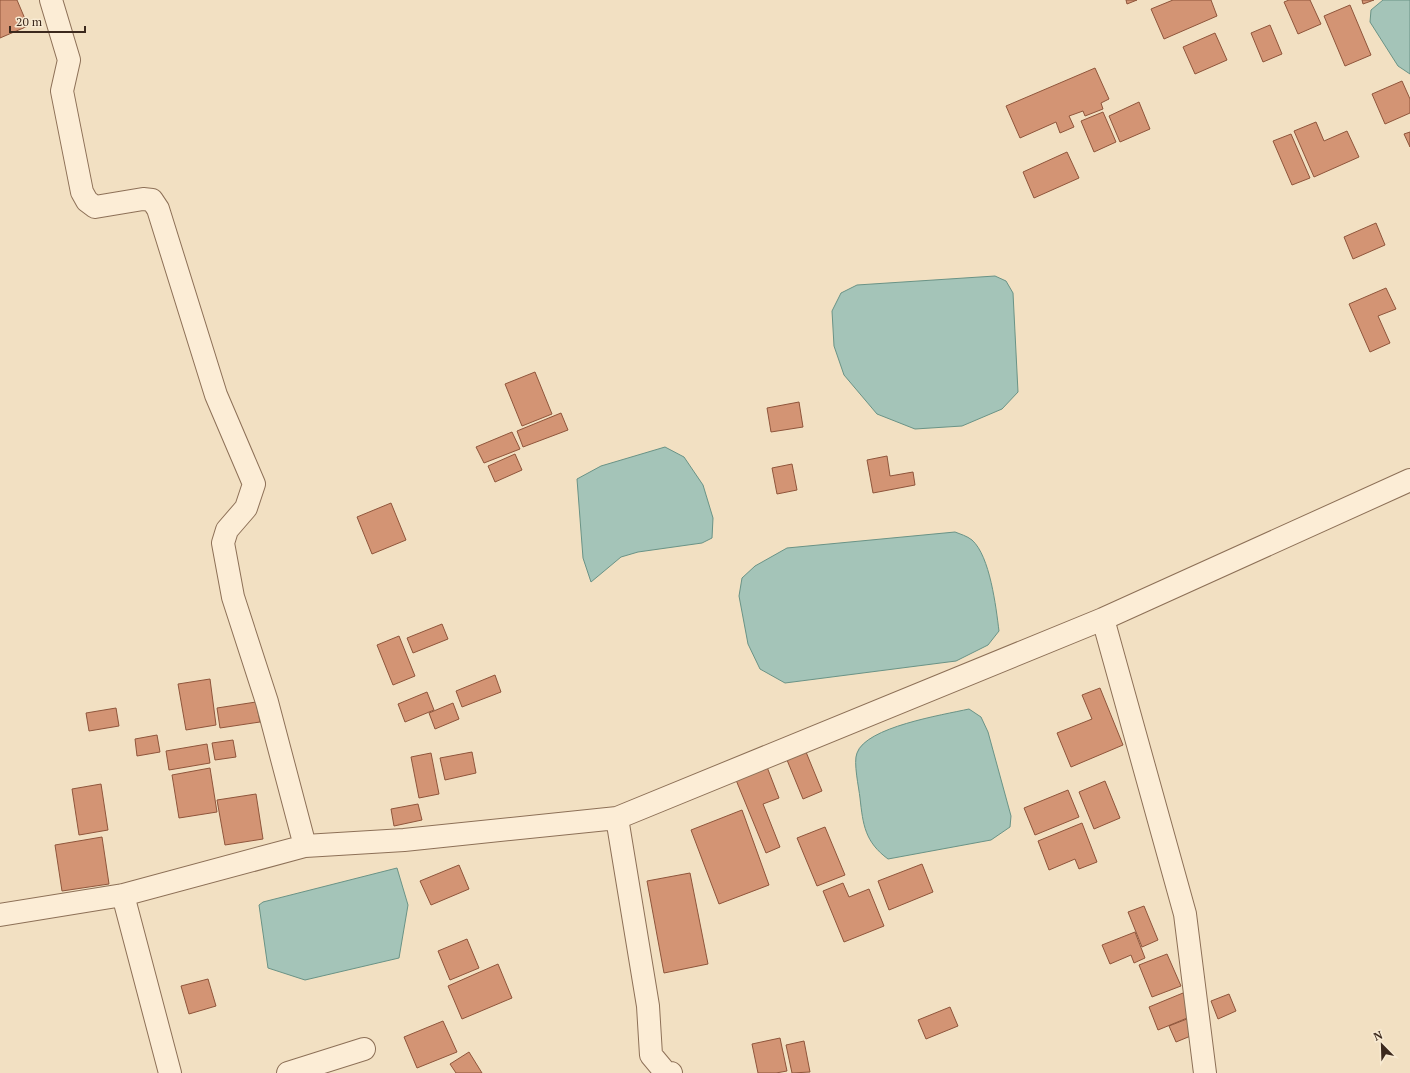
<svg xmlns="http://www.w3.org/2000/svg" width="1410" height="1073" viewBox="0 0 1410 1073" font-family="'PT Serif',serif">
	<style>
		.water { fill: #a4c4b8; stroke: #6a9386 }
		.building { fill: #d39474; stroke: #8f553b }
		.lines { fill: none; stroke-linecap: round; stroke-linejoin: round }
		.minor-casing { stroke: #8d7057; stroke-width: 24 }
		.minor { stroke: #fcedd6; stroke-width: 22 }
	</style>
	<rect width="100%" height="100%" fill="#f2e0c2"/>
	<path class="water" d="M1383 0H1410V74L1398 66 1370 22 1371 10Z
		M995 276 1006 281 1013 293 1018 392 1002 409 962 426 915 429 877 414 844 375 834 346 832 311 841 293 857 285Z
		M665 447 684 457 703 485 713 518 712 538 702 543 638 552 621 557 591 582 583 558 577 479 601 466Z
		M955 532C960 534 967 536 972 540 990 556 996 607 999 631L988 645 956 661 785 683 760 669 748 644 739 596 742 578 755 566 787 548Z
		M969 709 981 717 988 732 1011 816 1010 827 991 840 888 859C865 842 863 825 860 798 859 788 853 762 857 753 866 727 942 715 969 709Z
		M397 868 408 905 399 958 305 980 268 968 259 905 263 902Z"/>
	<path class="building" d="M0 0H17L28 26 0 38Z
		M1126 0H1137L1127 4Z
		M1173 0H1211L1217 16 1164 39 1151 9Z
		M1289 0H1310L1321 24 1298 34 1284 2Z
		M1362 0H1374L1363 4Z
		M1350 5 1371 55 1345 66 1324 16Z
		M1270 25 1282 54 1263 62 1251 33Z
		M1215 33 1227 60 1195 74 1183 47Z
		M1095 68 1109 99 1101 103 1103 109 1085 116 1083 111 1069 116 1074 127 1060 133 1056 122 1020 138 1006 106Z
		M1402 81 1410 99V113L1385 124 1372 94Z
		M1139 102 1150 129 1120 142 1109 116Z
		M1103 112 1116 142 1094 152 1081 121Z
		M1316 122 1324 141 1347 131 1359 157 1314 177 1294 131Z
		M1410 132V147L1404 134Z
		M1291 134 1310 178 1292 185 1273 141Z
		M1067 152 1079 178 1034 198 1023 172Z
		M1376 223 1385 245 1353 259 1344 237Z
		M1386 288 1396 309 1378 316 1390 343 1370 352 1349 304Z
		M535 372 552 414 522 426 505 384Z
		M799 402 803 427 771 432 767 408Z
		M561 413 568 430 523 447 517 431Z
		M512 432 520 449 484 463 476 447Z
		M515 454 522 470 495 482 488 466Z
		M887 456 890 476 913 472 915 485 873 493 867 460Z
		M792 464 797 490 777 494 772 468Z
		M391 503 406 540 372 554 357 517Z
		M442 624 448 639 413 653 407 638Z
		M399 636 415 676 393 685 377 645Z
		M495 675 501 692 462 707 456 691Z
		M210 679 216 725 186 730 178 684Z
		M1100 688 1123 745 1071 767 1057 733 1092 719 1082 695Z
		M427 692 434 710 405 722 398 704Z
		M256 702 260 722 220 728 217 708Z
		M453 703 459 719 435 729 429 713Z
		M116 708 119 726 89 731 86 713Z
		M157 735 160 752 137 756 135 739Z
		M233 740 236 757 215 760 212 743Z
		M207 744 210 763 169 770 166 751Z
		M472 752 476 773 445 780 440 758Z
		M806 752 822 791 803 799 787 760Z
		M431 753 439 794 419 798 411 757Z
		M767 767 779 798 763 804 780 847 766 853 736 780Z
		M210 768 217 812 179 818 172 775Z
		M1105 781 1120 818 1094 829 1079 792Z
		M101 784 108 830 79 835 72 789Z
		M1068 790 1079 817 1035 835 1024 808Z
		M256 794 263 839 225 845 217 800Z
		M418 804 422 820 394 826 391 809Z
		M742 810 769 885 719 904 691 830Z
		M1082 823 1097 862 1079 869 1075 859 1049 870 1038 841Z
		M825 827 845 875 817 886 797 838Z
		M102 837 109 884 62 891 55 845Z
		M922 864 933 892 889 910 878 881Z
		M459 865 469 889 431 905 420 881Z
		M690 873 708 964 664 973 647 881Z
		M843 883 849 897 869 889 884 926 844 942 823 891Z
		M1144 906 1158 940 1142 947 1128 912Z
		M1135 932 1145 958 1134 963 1131 955 1110 964 1102 945Z
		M467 939 479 968 450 980 438 951Z
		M1167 954 1181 986 1152 997 1139 965Z
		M498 964 512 998 462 1019 448 986Z
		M208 979 216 1006 189 1014 181 986Z
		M1183 993 1192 1016 1158 1030 1149 1007Z
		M1229 994 1236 1011 1218 1019 1211 1001Z
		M950 1007 958 1026 926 1039 918 1020Z
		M1192 1017 1198 1033 1176 1042 1169 1026Z
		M443 1021 457 1052 417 1068 404 1037Z
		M780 1038 787 1071 776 1073H758L752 1044Z
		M804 1041 810 1072 792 1073 786 1045Z
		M469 1052 482 1073H456L450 1064Z"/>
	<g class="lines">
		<defs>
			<path id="minor" d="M51 0 69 60 62 91 82 192 87 201 95 207 143 199 152 200 158 209 216 395 254 484 246 508 227 530 223 543 233 597 267 702 305 846
				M1103 619 1185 914 1205 1073
				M617 818 648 1006 651 1055 666 1073H671
				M123 895 170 1073
				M0 915 123 895 305 846 404 840 617 818 1103 619 1410 480
				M288 1073 364 1049"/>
		</defs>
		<use href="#minor" class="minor-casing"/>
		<use href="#minor" class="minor"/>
	</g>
	<g transform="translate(1382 1045) rotate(337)" stroke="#f8ead2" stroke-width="3" paint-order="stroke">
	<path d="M0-3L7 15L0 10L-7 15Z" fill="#3c291d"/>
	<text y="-6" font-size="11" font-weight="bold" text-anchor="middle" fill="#3c291d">N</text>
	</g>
	<path d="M10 26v6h75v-6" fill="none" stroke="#3c291d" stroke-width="2"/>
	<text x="16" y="26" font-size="12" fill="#3c291d" stroke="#f8ead2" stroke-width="3" paint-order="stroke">20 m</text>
</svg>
